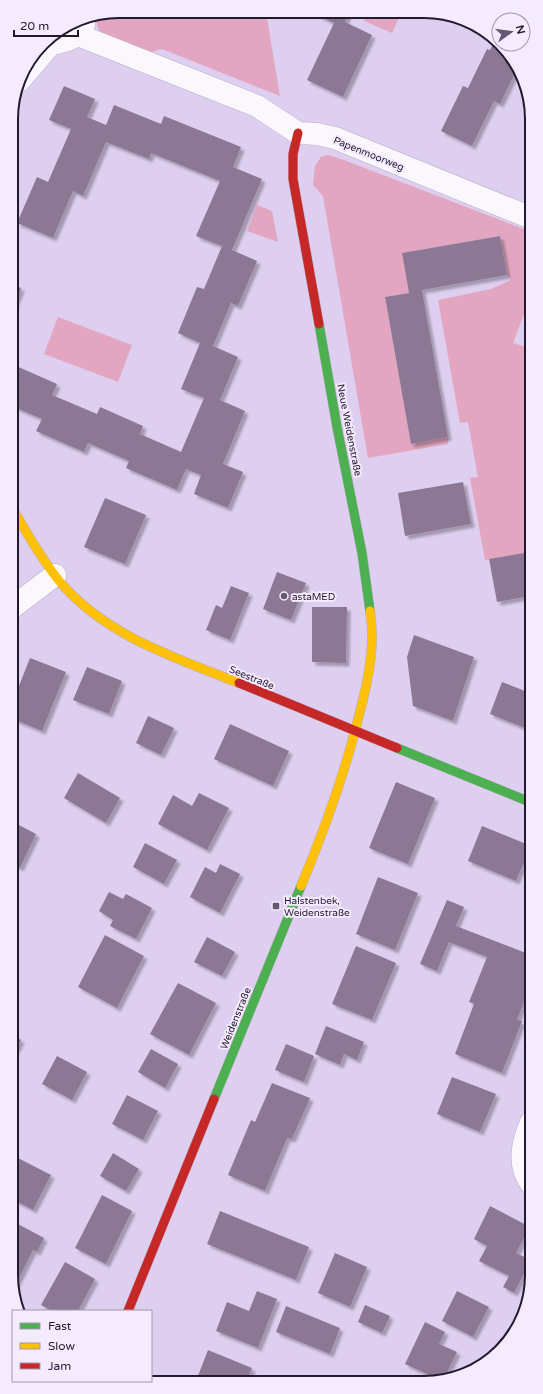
<svg xmlns="http://www.w3.org/2000/svg" width="543" height="1394" viewBox="0 0 543 1394" font-family="'Varela Round',sans-serif">
	<style>
		.green { fill: #e2a6c0 }
		.building { fill: #8c7894; filter: url(#shadow) }
		.lines { fill: none; stroke-linecap: round; stroke-linejoin: round }
		.street-casing { stroke: #baadc7; stroke-width: 23 }
		.fast-casing { stroke: #baadc7; stroke-width: 10 }
		.slow-casing { stroke: #baadc7; stroke-width: 10 }
		.jam-casing { stroke: #baadc7; stroke-width: 10 }
		.street { stroke: #faf8fd; stroke-width: 22 }
		.fast { stroke: #4caf50; stroke-width: 9 }
		.slow { stroke: #ffc107; stroke-width: 9 }
		.jam { stroke: #c62828; stroke-width: 9 }
		.poi-dot { fill: #655872; stroke: #f4ebfe; stroke-width: 1.5 }
		.labels { text-anchor: middle; stroke-width: 4; stroke-linejoin: round; paint-order: stroke }
		.street-label { font-size: 10px; fill: #24182f; stroke: #f4ebfe }
		.poi-label { font-size: 10px; fill: #24182f; stroke: #f4ebfe; text-anchor: start }
		.rim { fill: none; stroke: #24182f; stroke-width: 2 }
	</style>
	<defs>
		<filter id="shadow"><feDropShadow dx="3.5" dy="3.5" stdDeviation="1" flood-color="#0004"/></filter>
	</defs>
	<rect width="100%" height="100%" fill="#deceef"/>
	<path class="green" d="M119 11 266 12 280 96 162 49 147 53 107 37 99 30 96 21 102 14Z
		M367 13H401L392 33 364 21Z
		M328 155 344 160 529 231V301L513 343 529 348 530 552 485 560 470 478 478 477 468 422 460 423 438 300 491 289 511 280 507 275 500 236 402 253 409 293 385 297 411 443 448 437V444L368 458 323 196 313 185 315 166 321 157Z
		M257 205 272 211 278 242 247 231Z
		M58 317 132 345 118 382 44 354Z"/>
	<path class="building" d="M311 12H349L345 22 372 35 343 97 307 80 334 23Z
		M495 40 499 42V44H501L516 71 500 104 494 101 472 146 441 131 463 86 468 88 487 49 490 50Z
		M64 86 95 99 87 117 106 125 114 105 161 124 164 116 241 147 233 167 262 179 232 250 257 261 238 306 231 303 213 346 238 357 220 400 245 411 223 464 243 472 228 508 194 494 201 475 186 469 177 490 126 468 129 461 88 443 84 452 36 431 42 419 12 406V369L14 365 57 384 52 395 97 414 100 407 143 426 140 434 181 452 204 398 181 389 200 343 178 333 197 287 204 289 222 246 196 236 220 181 151 153 149 159 106 142 83 196 73 191 53 238 17 223 37 177 48 182 71 129 49 120Z
		M500 236 507 275 422 290 448 437 411 444 385 297 409 293 402 253Z
		M12 284 21 288 12 311Z
		M463 482 471 524 405 536 398 493Z
		M105 498 146 515 125 564 84 547Z
		M530 552V596L497 602 489 559Z
		M277 572 306 583 291 620 263 609Z
		M231 586 249 593 230 640 206 630 216 605 222 608Z
		M312 607H347L346 663 312 662Z
		M414 635 474 657 453 721 413 706 407 657Z
		M30 658 66 672 42 731 13 719V701Z
		M87 667 122 681 109 714 73 700Z
		M502 682 530 693V730L490 714Z
		M148 716 174 728 161 755 136 743Z
		M230 724 289 751 273 786 214 759Z
		M78 773 120 798 106 823 64 798Z
		M396 782 435 798 408 864 369 848Z
		M199 793 229 808 207 850 158 824 173 795 192 806Z
		M13 822 36 834 20 868 13 864Z
		M482 826 531 846 516 881 468 861Z
		M145 843 177 860 164 884 133 867Z
		M220 864 240 874 220 913 190 897 205 867 216 873Z
		M378 877 418 893 395 950 356 934Z
		M109 892 123 899 126 894 152 908 136 939 110 926 113 920 99 911Z
		M447 900 464 907 456 926 531 955V983L517 1020 522 1021 502 1073 455 1054 474 1004 469 1002 487 957 449 942 437 971 420 964Z
		M105 935 144 956 117 1008 78 987Z
		M207 937 235 952 222 976 194 962Z
		M356 946 396 963 372 1020 332 1004Z
		M178 983 216 1003 189 1055 150 1034Z
		M326 1026 364 1042 357 1060 344 1054 340 1065 315 1054Z
		M14 1036 21 1040 14 1053Z
		M286 1044 314 1056 304 1082 275 1070Z
		M151 1049 178 1064 165 1088 138 1072Z
		M57 1056 87 1072 72 1100 42 1084Z
		M452 1077 496 1094 480 1132 437 1114Z
		M272 1083 310 1098 292 1139 287 1138 265 1191 228 1175 251 1120 255 1122Z
		M127 1095 158 1111 143 1140 112 1124Z
		M113 1153 139 1169 126 1191 100 1176Z
		M14 1156 51 1175 33 1210 14 1200Z
		M102 1195 132 1211 106 1264 75 1248Z
		M490 1206 530 1227 516 1253 531 1260 514 1293 503 1287 509 1276 479 1261 487 1246 474 1239Z
		M220 1211 309 1247 296 1280 207 1244Z
		M16 1223 44 1238 37 1252 33 1250 15 1286 14 1225Z
		M335 1253 367 1267 350 1307 318 1293Z
		M65 1262 95 1279 78 1311H52L41 1305Z
		M257 1291 277 1299 258 1348 216 1331 227 1302 249 1311Z
		M457 1291 489 1307 473 1337 442 1321Z
		M365 1305 390 1316 382 1333 358 1322Z
		M286 1306 340 1328 330 1354 276 1332Z
		M425 1322 445 1332 439 1344 457 1352 444 1379H438L405 1364Z
		M208 1350 252 1368 247 1380 196 1381Z"/>
	<g class="lines">
		<defs>
			<path id="street" d="M78 35 257 106 298 133 317 134 335 138 529 217
				M20 80 50 45 68 40 78 35 84 25V18
				M13 607 55 575
				M531 1122C522 1143 517 1165 532 1185"/>
			<path id="fast" d="M319 324 337 427 362 553 370 611
				M397 748 530 802
				M214 1099 301 886"/>
			<path id="slow" d="M12 508C27 533 41 559 60 582 106 636 176 658 239 683
				M301 886C322 836 341 784 355 731 363 700 372 668 372 636 372 628 371 619 370 611"/>
			<path id="jam" d="M298 133 293 154V179L319 324
				M239 683 397 748
				M128 1311 214 1099"/>
		</defs>
		<use href="#street" class="street-casing"/>
		<use href="#fast" class="fast-casing"/>
		<use href="#slow" class="slow-casing"/>
		<use href="#jam" class="jam-casing"/>
		<use href="#street" class="street"/>
		<use href="#fast" class="fast"/>
		<use href="#slow" class="slow"/>
		<use href="#jam" class="jam"/>
	</g>
	<g class="poi-dot">
		<circle cx="284" cy="596" r="4"/>
		<rect x="272" y="902" width="8" height="8" rx="2"/>
	</g>
	<g class="labels">
		<g class="street-label">
			<text transform="translate(369 153) rotate(22)" y="4">Papenmoorweg</text>
			<text transform="translate(350 430) rotate(79)" y="4">Neue Weidenstraße</text>
			<text transform="translate(252 677) rotate(22)" y="4">Seestraße</text>
			<text transform="translate(235 1018) rotate(-68)" y="4">Weidenstraße</text>
		</g>
		<g class="poi-label">
			<text x="292" y="600">astaMED</text>
			<text x="284" y="904">Halstenbek,<tspan x="284" dy="12">Weidenstraße</tspan></text>
		</g>
	</g>
	<path d="M0 0H543V1394H0ZM119 18H424A101 101 0 0 1 525 119V1275A101 101 0 0 1 424 1376H119A101 101 0 0 1 18 1275V119A101 101 0 0 1 119 18Z" fill="#f4ebfe" fill-rule="evenodd"/>
	<path class="rim" d="M119 18H424A101 101 0 0 1 525 119V1275A101 101 0 0 1 424 1376H119A101 101 0 0 1 18 1275V119A101 101 0 0 1 119 18Z"/>
	<rect x="12" y="1310" width="140" height="72" fill="#f4ebfe" stroke="#a197ab"/>
	<rect x="20" y="1323" width="20" height="6" fill="#4caf50" stroke="#a197ab"/>
	<text x="48" y="1330" font-size="12" fill="#24182f">Fast</text>
	<rect x="20" y="1343" width="20" height="6" fill="#ffc107" stroke="#a197ab"/>
	<text x="48" y="1350" font-size="12" fill="#24182f">Slow</text>
	<rect x="20" y="1363" width="20" height="6" fill="#c62828" stroke="#a197ab"/>
	<text x="48" y="1370" font-size="12" fill="#24182f">Jam</text>
	<g transform="translate(511 32) rotate(76)"><circle r="19" fill="#f4ebfe" stroke="#a197ab"/>
	<path d="M0-3L7 15L0 10L-7 15Z" fill="#655872"/>
	<text y="-6" font-size="11" font-weight="bold" text-anchor="middle" fill="#24182f">N</text>
	</g>
	<path d="M14 30v6h64v-6" fill="none" stroke="#24182f" stroke-width="2"/>
	<text x="20" y="30" font-size="12" fill="#24182f" stroke="#f4ebfe" stroke-width="3" paint-order="stroke">20 m</text>
</svg>
